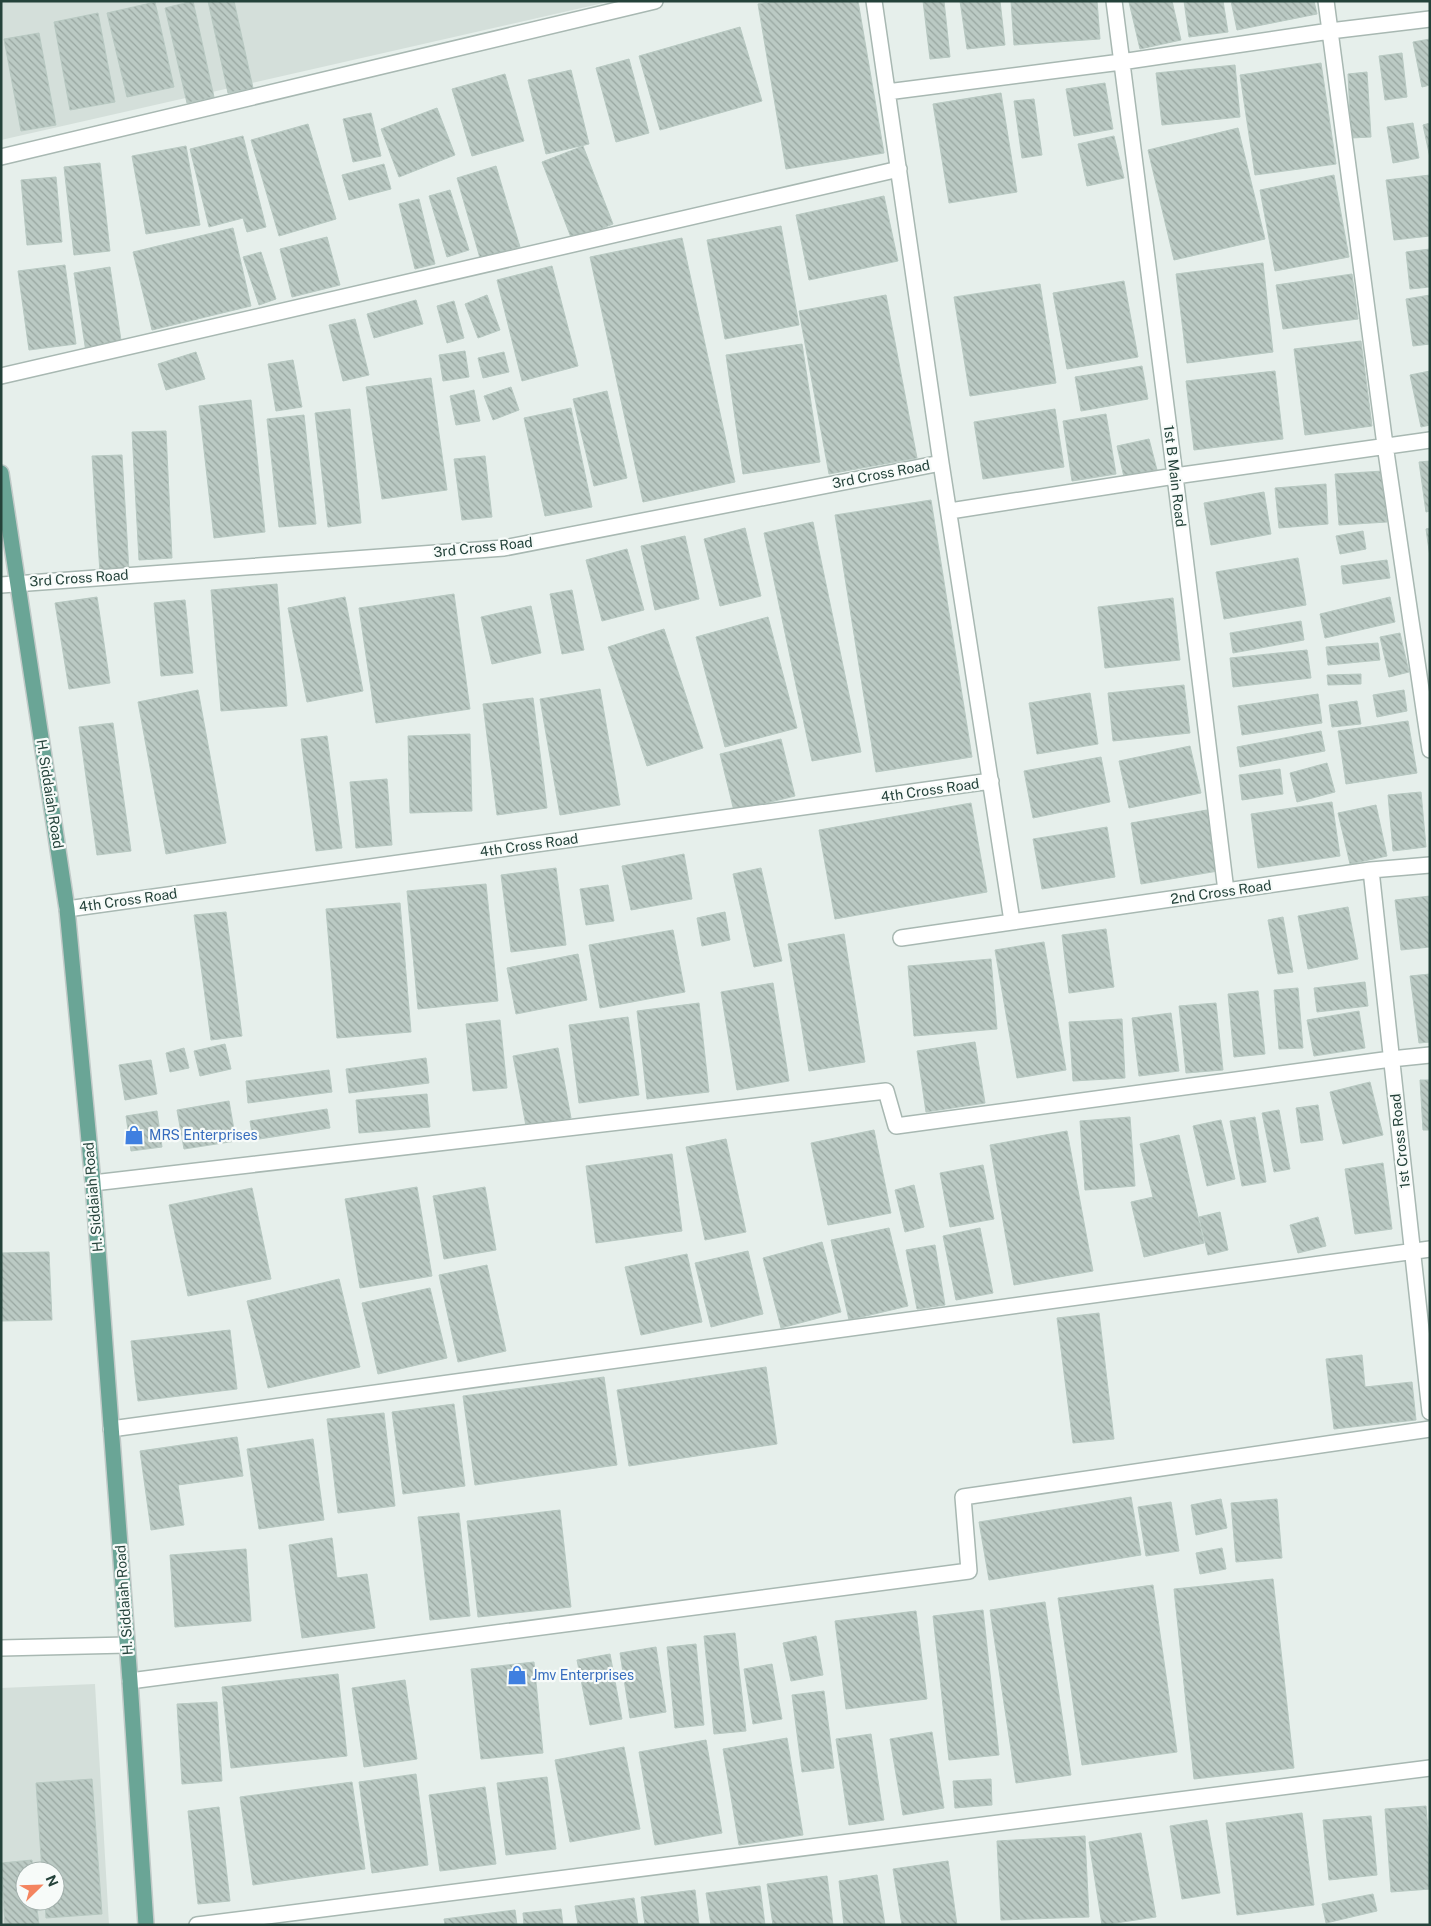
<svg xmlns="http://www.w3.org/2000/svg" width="1431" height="1926" viewBox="0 0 1431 1926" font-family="'Public Sans',sans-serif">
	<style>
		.built { fill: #d4dfda; fill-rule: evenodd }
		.building { fill: url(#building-back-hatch); stroke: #b8c9c2 }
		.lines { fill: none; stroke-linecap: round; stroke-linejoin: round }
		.minor-casing { stroke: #a8b8b2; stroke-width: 18 }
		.primary-casing { stroke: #c2cac8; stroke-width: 18 }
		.minor { stroke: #fff; stroke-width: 15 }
		.primary { stroke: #6aa596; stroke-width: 15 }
		.labels { text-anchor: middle; stroke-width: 4.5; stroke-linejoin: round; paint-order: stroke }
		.street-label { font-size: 14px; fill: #24423a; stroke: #f7fbf9 }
		.shop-label { font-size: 14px; fill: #366cbe; stroke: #f7fbf9; text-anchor: start }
	</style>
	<defs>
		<pattern id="building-back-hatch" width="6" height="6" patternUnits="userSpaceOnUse" patternTransform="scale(1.25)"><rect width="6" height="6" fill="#bbcac4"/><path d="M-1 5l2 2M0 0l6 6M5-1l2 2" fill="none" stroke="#98a6a0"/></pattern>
	</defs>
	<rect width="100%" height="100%" fill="#e6efeb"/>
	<path class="built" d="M1 1H612L1 140Z
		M95 1684 109 1925H1V1688ZM25 1871H55V1901H25Z"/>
	<path class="building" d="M193 1 214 97 187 103 165 8Z
		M208 1H234L253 88 228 93Z
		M776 1H858L884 153 786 169 758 4Z
		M923 1H944L950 57 930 59Z
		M960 1H1000L1005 45 967 49Z
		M1011 1H1097L1100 39 1014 45Z
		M1172 1 1181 40 1140 49 1129 2Z
		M1184 1H1223L1228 32 1189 37Z
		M1231 1H1314L1317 14 1237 30Z
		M155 2 174 87 127 97 107 13Z
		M98 13 115 102 70 110 54 22Z
		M740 27 762 101 660 130 639 56Z
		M39 33 56 125 21 131 4 39Z
		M1430 39V85L1422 87 1413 42Z
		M1402 53 1407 97 1385 100 1379 56Z
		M629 59 649 133 616 142 596 68Z
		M1321 63 1336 164 1255 175 1240 75Z
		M1235 65 1240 117 1162 125 1156 73Z
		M571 70 589 144 546 154 528 80Z
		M1367 72 1371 137 1351 138 1348 74Z
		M505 74 524 141 472 156 452 89Z
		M1105 83 1113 129 1074 136 1066 89Z
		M1001 93 1017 192 949 203 933 104Z
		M1034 99 1042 155 1022 158 1014 101Z
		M437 108 455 155 399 177 381 129Z
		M371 113 381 156 353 162 343 119Z
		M1413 123 1419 158 1393 163 1387 127Z
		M1430 123V158L1423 125Z
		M308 124 336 219 279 236 251 140Z
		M1238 128 1265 239 1174 260 1148 150Z
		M243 136 266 227 247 232 243 218 209 227 190 149Z
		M1114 136 1124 178 1087 186 1078 144Z
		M186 146 200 225 146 234 132 156Z
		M583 146 613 224 572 240 542 162Z
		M100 163 110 251 74 255 64 167Z
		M384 164 391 189 349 200 342 175Z
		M496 166 520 247 480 258 457 178Z
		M1334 175 1349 257 1275 271 1260 190Z
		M1430 175V236L1394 240 1386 180Z
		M56 177 62 242 27 245 21 180Z
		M450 190 469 250 447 257 429 196Z
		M884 196 898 261 809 280 796 215Z
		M419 199 435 264 415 269 399 204Z
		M781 226 799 325 725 339 707 240Z
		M233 228 251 306 152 330 133 252Z
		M327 237 340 285 292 297 280 249Z
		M682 238 735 482 643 502 590 257Z
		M1430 249V287L1410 289 1406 252Z
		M261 252 276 299 259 305 243 257Z
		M1263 263 1273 352 1187 363 1176 274Z
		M65 265 76 344 29 350 18 271Z
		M552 266 578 366 522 381 497 280Z
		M110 267 122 347 86 352 74 273Z
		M1352 274 1358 319 1283 329 1276 285Z
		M1124 281 1138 357 1067 369 1053 293Z
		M1040 284 1056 383 970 396 954 297Z
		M487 295 500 330 478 338 465 304Z
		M886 295 917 458 829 474 799 311Z
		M1430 295V344L1413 346 1406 299Z
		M416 300 423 324 374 338 367 314Z
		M454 301 464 338 447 343 437 306Z
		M355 319 369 375 343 381 329 325Z
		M1361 341 1372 426 1305 435 1294 349Z
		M802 344 820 462 743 474 726 355Z
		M465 351 469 377 443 381 439 355Z
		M196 352 205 379 166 390 158 364Z
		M504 352 509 372 483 378 478 358Z
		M293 360 302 407 276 411 268 364Z
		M1142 366 1148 399 1081 411 1075 377Z
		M1275 371 1283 439 1194 450 1186 381Z
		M1430 371V425L1421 427 1410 375Z
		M431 378 447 490 382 499 366 387Z
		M511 387 519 410 493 420 484 396Z
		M474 390 480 421 456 425 450 396Z
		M607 391 627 478 594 486 573 399Z
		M251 400 265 532 214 538 199 406Z
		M571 408 592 507 545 516 524 418Z
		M350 409 361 523 328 527 315 413Z
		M1055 409 1064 467 983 479 974 422Z
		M1106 414 1116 474 1072 481 1063 421Z
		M304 415 316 524 279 527 267 419Z
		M166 431 172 558 139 560 132 432Z
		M1149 439 1157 470 1124 477 1117 446Z
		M122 455 129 571 100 572 92 456Z
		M485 456 492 517 462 520 454 459Z
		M1430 461V511L1426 512 1419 462Z
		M1383 471 1387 522 1339 525 1335 474Z
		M1326 484 1328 524 1279 528 1275 488Z
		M1264 492 1271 534 1211 545 1204 503Z
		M931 500 972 757 876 772 835 515Z
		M813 522 861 752 812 761 764 533Z
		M745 528 761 596 720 606 704 539Z
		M1430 528V557L1426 529Z
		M1363 531 1366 549 1340 554 1336 536Z
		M685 536 699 599 655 610 641 546Z
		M627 549 644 610 602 621 586 560Z
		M1298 558 1306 605 1224 619 1216 572Z
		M1387 560 1390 578 1343 584 1341 566Z
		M277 584 287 706 221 711 211 590Z
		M572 590 584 650 562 654 550 594Z
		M454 594 470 709 376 723 359 608Z
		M97 597 110 683 69 689 55 603Z
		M345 597 363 691 307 702 288 608Z
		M1390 597 1395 622 1325 638 1320 614Z
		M1173 598 1180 660 1105 668 1098 607Z
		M185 600 193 673 161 676 154 603Z
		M531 606 541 653 492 664 481 617Z
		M768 617 797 728 725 747 696 637Z
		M1301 621 1304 640 1233 653 1230 633Z
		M664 629 703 748 647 766 608 647Z
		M1400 633 1409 672 1389 677 1380 637Z
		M1378 643 1380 660 1328 665 1326 647Z
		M1307 650 1311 678 1233 687 1230 658Z
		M1361 674V684L1328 685 1327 675Z
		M1184 685 1190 733 1113 741 1108 693Z
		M600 689 620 805 560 815 540 699Z
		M198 690 226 843 166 854 138 702Z
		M1404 690 1407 711 1377 717 1373 695Z
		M1090 693 1098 744 1037 754 1029 703Z
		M1318 694 1322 723 1242 735 1238 706Z
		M533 698 547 808 497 815 483 704Z
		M1357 701 1361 724 1332 727 1329 705Z
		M1408 721 1417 773 1346 784 1338 731Z
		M113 723 131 851 97 855 79 727Z
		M1321 731 1325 751 1240 767 1237 747Z
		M470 734 472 811 410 813 408 736Z
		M327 736 342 848 316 851 301 739Z
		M781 739 795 796 734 811 720 754Z
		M1190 746 1201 793 1129 808 1119 761Z
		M1101 757 1110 802 1033 818 1024 771Z
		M1327 763 1335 792 1297 802 1290 773Z
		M1280 769 1283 794 1242 800 1239 775Z
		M387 779 392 845 356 848 350 782Z
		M1421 792 1426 847 1393 851 1388 795Z
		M1332 802 1340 856 1258 868 1251 814Z
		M971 803 987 892 835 919 819 830Z
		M1376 805 1387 856 1350 864 1338 813Z
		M1207 810 1218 871 1141 884 1131 823Z
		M1107 827 1115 877 1042 889 1033 839Z
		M684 854 692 899 631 910 622 866Z
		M556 868 566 945 511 952 501 875Z
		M761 868 782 961 754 967 733 874Z
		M486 884 498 1001 418 1009 407 891Z
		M608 885 614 921 586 925 580 889Z
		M1430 896V947L1401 950 1395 900Z
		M400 903 411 1032 337 1038 326 909Z
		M1348 907 1358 959 1308 969 1298 916Z
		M226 912 242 1036 211 1040 194 915Z
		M725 912 730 940 702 946 697 918Z
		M1283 917 1293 972 1278 974 1268 920Z
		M1106 929 1114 987 1069 993 1062 935Z
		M673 930 685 992 600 1008 589 945Z
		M844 934 865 1062 809 1071 788 944Z
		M1044 942 1066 1070 1017 1078 995 950Z
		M578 954 587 1000 516 1014 507 968Z
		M991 959 997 1029 914 1036 908 966Z
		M1430 974V1042L1419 1043 1410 976Z
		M1365 982 1368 1006 1317 1012 1314 988Z
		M773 983 789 1081 737 1090 721 992Z
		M1298 988 1303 1048 1279 1049 1274 990Z
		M1258 991 1265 1054 1234 1057 1228 994Z
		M699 1003 709 1092 647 1099 637 1011Z
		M1216 1003 1223 1070 1186 1073 1179 1006Z
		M1359 1011 1365 1048 1314 1056 1307 1020Z
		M1171 1013 1179 1071 1139 1076 1132 1018Z
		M628 1017 639 1095 579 1103 569 1025Z
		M1122 1019 1125 1078 1073 1081 1069 1022Z
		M500 1020 507 1088 473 1091 466 1024Z
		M975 1042 985 1103 926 1112 917 1051Z
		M225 1044 231 1069 200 1076 194 1051Z
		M184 1048 189 1068 170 1072 166 1053Z
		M558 1048 571 1118 526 1126 513 1056Z
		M426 1058 429 1083 349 1093 346 1069Z
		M151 1060 157 1094 125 1100 119 1065Z
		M329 1070 332 1092 248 1103 246 1081Z
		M1420 1080H1430V1130H1423Z
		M1370 1082 1383 1135 1343 1144 1330 1092Z
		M427 1094 430 1127 359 1133 356 1100Z
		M229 1101 236 1141 184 1149 177 1110Z
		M1318 1105 1323 1140 1301 1143 1296 1108Z
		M327 1109 330 1128 253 1140 250 1121Z
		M1279 1110 1290 1169 1274 1172 1262 1113Z
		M157 1111 162 1147 131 1151 126 1116Z
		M1130 1117 1135 1186 1085 1190 1080 1121Z
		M1255 1117 1266 1182 1242 1186 1230 1121Z
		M1221 1120 1235 1179 1207 1186 1193 1126Z
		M874 1130 891 1213 828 1225 811 1143Z
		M1067 1131 1093 1271 1014 1285 990 1145Z
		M1179 1135 1204 1243 1144 1257 1131 1202 1153 1197 1140 1144Z
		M726 1139 746 1232 705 1240 686 1147Z
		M672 1154 682 1231 596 1243 586 1166Z
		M1383 1163 1392 1229 1355 1234 1345 1169Z
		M983 1165 994 1219 950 1227 940 1173Z
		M914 1185 924 1227 905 1232 895 1190Z
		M417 1187 432 1276 360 1288 345 1199Z
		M485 1187 496 1250 444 1259 433 1196Z
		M252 1188 271 1279 188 1296 169 1205Z
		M1220 1212 1228 1250 1208 1255 1199 1217Z
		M1318 1217 1326 1246 1298 1253 1290 1225Z
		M889 1228 908 1306 849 1320 831 1240Z
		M980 1228 993 1293 956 1300 943 1236Z
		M822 1242 841 1312 781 1328 763 1258Z
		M935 1245 945 1305 917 1309 906 1250Z
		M748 1251 763 1314 711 1327 695 1263Z
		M49 1252 52 1320 1 1321V1253Z
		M687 1254 702 1322 641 1335 625 1267Z
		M487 1265 506 1351 458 1362 439 1275Z
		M339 1279 360 1367 268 1388 247 1301Z
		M430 1288 447 1358 378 1374 362 1303Z
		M1099 1313 1114 1439 1073 1443 1057 1318Z
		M230 1330 237 1389 138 1401 131 1341Z
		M1362 1355 1365 1387 1412 1382 1416 1420 1334 1429 1326 1359Z
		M766 1367 777 1444 629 1466 617 1390Z
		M604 1377 617 1465 475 1485 463 1396Z
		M454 1404 465 1486 403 1494 392 1412Z
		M384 1413 395 1506 338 1513 327 1419Z
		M237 1437 243 1476 178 1485 184 1525 151 1530 140 1451Z
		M313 1439 324 1520 259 1529 247 1449Z
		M1131 1497 1141 1555 989 1580 979 1522Z
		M1221 1499 1227 1528 1196 1535 1191 1505Z
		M1277 1499 1282 1558 1236 1562 1231 1503Z
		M1171 1502 1179 1551 1146 1556 1138 1507Z
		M560 1510 571 1607 478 1617 467 1521Z
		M459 1513 470 1616 430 1620 418 1517Z
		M332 1538 337 1578 367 1574 375 1628 302 1638 289 1545Z
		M1222 1548 1226 1569 1200 1574 1196 1553Z
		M246 1549 251 1621 175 1627 170 1555Z
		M1273 1579 1294 1768 1194 1779 1174 1589Z
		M1153 1585 1177 1752 1082 1765 1058 1598Z
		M1045 1602 1071 1775 1016 1783 990 1610Z
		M983 1610 999 1755 949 1760 933 1616Z
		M916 1611 927 1699 846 1709 835 1621Z
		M735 1633 746 1731 714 1734 704 1636Z
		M816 1636 823 1675 791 1681 783 1643Z
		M696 1644 704 1725 675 1728 667 1647Z
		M656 1647 666 1712 630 1718 620 1653Z
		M610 1654 622 1719 590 1725 577 1660Z
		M534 1662 543 1753 481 1759 471 1669Z
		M772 1664 782 1719 753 1724 744 1669Z
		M338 1674 347 1756 231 1768 222 1687Z
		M405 1680 417 1759 364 1767 352 1688Z
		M824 1691 834 1768 802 1772 792 1695Z
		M217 1702 222 1781 182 1784 177 1704Z
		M932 1732 944 1808 903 1815 890 1739Z
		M871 1734 884 1820 849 1825 836 1739Z
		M787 1738 803 1835 739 1845 723 1749Z
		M706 1740 722 1833 655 1845 639 1752Z
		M624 1747 640 1829 570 1842 555 1760Z
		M416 1774 428 1865 372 1873 359 1782Z
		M547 1777 556 1849 506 1855 497 1783Z
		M92 1779 102 1914 46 1918 45 1901H55V1871H42L36 1783Z
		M991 1779 992 1805 955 1808 953 1781Z
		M352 1782 365 1869 253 1885 240 1797Z
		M485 1787 496 1864 440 1871 429 1795Z
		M1426 1806 1430 1860V1889L1391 1892 1385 1809Z
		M219 1807 230 1901 198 1904 188 1811Z
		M1302 1813 1314 1905 1237 1915 1226 1823Z
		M1371 1816 1377 1875 1329 1880 1323 1820Z
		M1207 1820 1220 1893 1182 1899 1170 1826Z
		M1141 1833 1156 1917 1102 1925 1089 1842Z
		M1085 1836 1089 1917 1001 1920 997 1841Z
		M32 1860 33 1871H25V1901H36L39 1925H5L1 1863Z
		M948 1861 957 1925H902L893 1869Z
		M877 1875 885 1925H844L839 1881Z
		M827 1876 833 1925H773L767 1884Z
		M760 1886 765 1925H711L706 1893Z
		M695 1890 699 1925H645L641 1897Z
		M1373 1894 1377 1911 1326 1923 1322 1904Z
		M634 1898 638 1925H578L575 1906Z
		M561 1909 563 1925H524L523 1913Z
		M515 1910 517 1925H445L444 1919Z"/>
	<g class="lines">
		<defs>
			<path id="minor" d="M874 1 941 463 1012 921
				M1114 1 1175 476 1226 891
				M1326 1 1385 445 1430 750
				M887 92 1121 62 1330 31 1430 19
				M1 157 655 1
				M1 376 899 169
				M950 511 1175 476 1430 440
				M1 585 504 548 941 463
				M1371 870 1430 1412
				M67 909 991 781
				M901 938 1371 870 1430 865
				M93 1183 886 1091 896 1126 1391 1059 1430 1055
				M111 1429 1430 1249
				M1 1648 127 1645
				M130 1681 969 1571 963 1497 1430 1429
				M197 1925 1430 1768"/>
			<path id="primary" d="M1 473 67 909 93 1183 130 1681 146 1925"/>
		</defs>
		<use href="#minor" class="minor-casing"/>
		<use href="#primary" class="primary-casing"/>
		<use href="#minor" class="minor"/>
		<use href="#primary" class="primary"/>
	</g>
	<defs>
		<symbol id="shop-bare" viewBox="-9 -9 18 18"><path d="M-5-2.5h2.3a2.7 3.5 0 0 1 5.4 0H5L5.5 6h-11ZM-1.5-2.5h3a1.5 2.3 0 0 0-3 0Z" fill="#3f7fe0" stroke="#f7fbf9" stroke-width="2.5" paint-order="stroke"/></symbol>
	</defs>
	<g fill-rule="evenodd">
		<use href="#shop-bare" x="120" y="1121" width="28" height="28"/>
		<use href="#shop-bare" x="503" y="1661" width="28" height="28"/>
	</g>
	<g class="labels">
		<g class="street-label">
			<text transform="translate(881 474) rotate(-11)" y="5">3rd Cross Road</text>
			<text transform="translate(1175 476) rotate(83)" y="5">1st B Main Road</text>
			<text transform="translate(483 547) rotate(-6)" y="5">3rd Cross Road</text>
			<text transform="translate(79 578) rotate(-4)" y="5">3rd Cross Road</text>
			<text transform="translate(930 790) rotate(-8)" y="5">4th Cross Road</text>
			<text transform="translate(50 794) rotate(81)" y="5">H. Siddaiah Road</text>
			<text transform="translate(529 845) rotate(-8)" y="5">4th Cross Road</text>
			<text transform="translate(1221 892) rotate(-8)" y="5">2nd Cross Road</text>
			<text transform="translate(128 900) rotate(-8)" y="5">4th Cross Road</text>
			<text transform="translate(1400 1141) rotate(-96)" y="5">1st Cross Road</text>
			<text transform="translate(93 1197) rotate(-95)" y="5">H. Siddaiah Road</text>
			<text transform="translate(124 1600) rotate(-94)" y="5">H. Siddaiah Road</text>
		</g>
		<g class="shop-label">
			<text x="149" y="1140">MRS Enterprises</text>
			<text x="532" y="1680">Jmv Enterprises</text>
		</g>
	</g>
	<rect width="1431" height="1926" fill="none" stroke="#24423a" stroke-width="5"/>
	<g transform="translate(40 1886) rotate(67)"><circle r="24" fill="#f7fbf9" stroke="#a3b1ad"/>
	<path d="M0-4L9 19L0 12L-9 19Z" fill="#f4845f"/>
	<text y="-8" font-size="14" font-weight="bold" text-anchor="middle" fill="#24423a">N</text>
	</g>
</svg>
